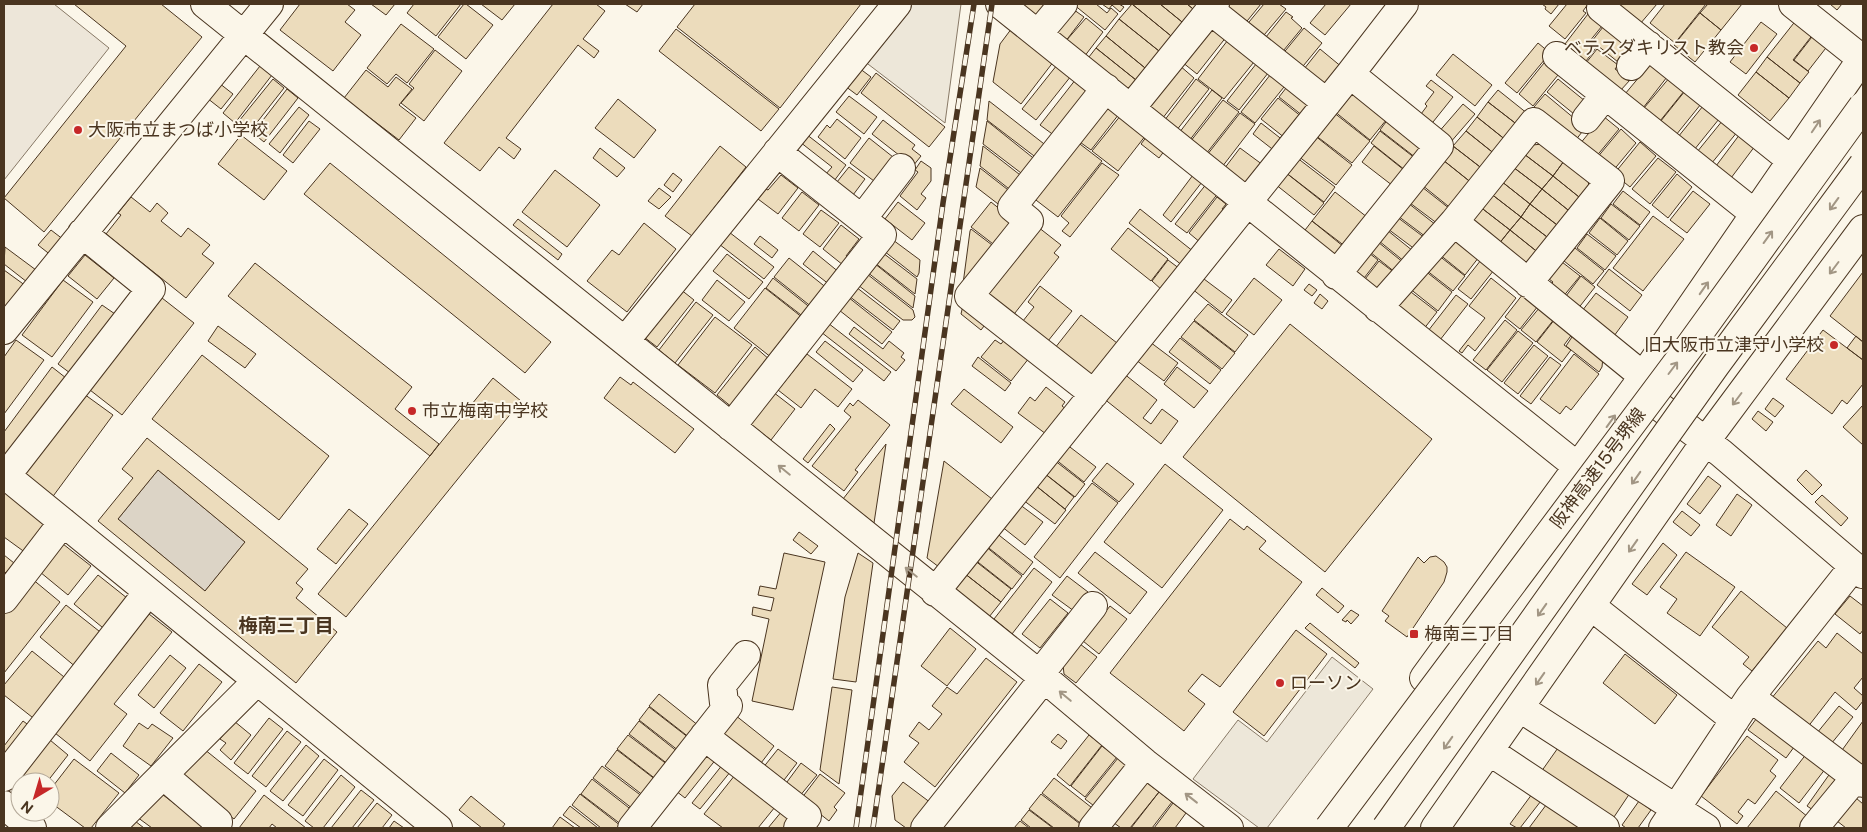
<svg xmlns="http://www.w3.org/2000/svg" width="1867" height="832" viewBox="0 0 1867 832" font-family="'Public Sans','Noto Sans JP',sans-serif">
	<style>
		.green { fill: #ede6d9; stroke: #887966 }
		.parking { fill: #ede7d9; stroke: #887966 }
		.water { fill: #dcd4c6; stroke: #887966 }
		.building { fill: #ecdcbc; stroke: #4a3520; fill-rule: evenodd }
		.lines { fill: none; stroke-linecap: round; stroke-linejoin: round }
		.minor-casing { stroke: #4a3520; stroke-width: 30 }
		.minor { stroke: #fbf6e9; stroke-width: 28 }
		.rail-casing { stroke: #4a3520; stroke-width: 5.5 }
		.rail { stroke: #fbf6e9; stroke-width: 4; stroke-dasharray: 11; stroke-linecap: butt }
		.highway-bridge-casing { stroke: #4a3520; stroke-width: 30; stroke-linecap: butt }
		.highway-bridge { stroke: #fbf6e9; stroke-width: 28 }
		.oneway { stroke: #a29684 }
		.poi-dot { fill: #c62828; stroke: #fbf6e9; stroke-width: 2 }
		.labels { text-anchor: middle; stroke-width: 4; stroke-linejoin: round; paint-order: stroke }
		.poi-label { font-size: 18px; fill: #4a3520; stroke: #fbf6e9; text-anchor: start }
		.street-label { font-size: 18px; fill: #4a3520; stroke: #fbf6e9 }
		.neighbourhood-label { font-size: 19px; font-weight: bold; fill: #4a3520; stroke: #fbf6e9 }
	</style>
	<rect width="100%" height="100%" fill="#fbf6e9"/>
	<path class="green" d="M4 4H54L109 48 4 180Z"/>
	<path class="parking" d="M910 4H961L945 123 864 61Z
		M1332 657 1373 689 1267 828H1259L1193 779 1238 720 1267 742Z"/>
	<path class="water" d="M158 470 245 542 205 591 118 519Z"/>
	<path class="building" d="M74 4H161L202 37 44 232 4 198 126 46Z
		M300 4H347L355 10 345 22 361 35 333 71 280 30Z
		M371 4H395L386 15Z
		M414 4H461L436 36 407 13Z
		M464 4H466L493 25 466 59 438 37Z
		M481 4H515L502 20Z
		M553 4H596L605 11 583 39 599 51 594 58 578 45 506 138 521 149 514 159 499 147 480 171 444 143Z
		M625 4H643L637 12Z
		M695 4H861L780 108 677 27Z
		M1016 4H1052L1037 22Z
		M1073 4H1096L1107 13 1111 8 1118 14 1105 30Z
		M1102 4H1119L1124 7 1120 12 1112 5 1109 9Z
		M1132 4H1160L1187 26 1176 40Z
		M1132 4 1176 40 1164 55 1119 19Z
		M1160 4H1187L1198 13 1187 26Z
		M1187 4H1205L1198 13Z
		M1229 4H1261L1243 26 1223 10Z
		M1264 4H1279L1286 9 1259 41 1244 28Z
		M1326 4H1351L1325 35 1310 23Z
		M1542 4H1559L1551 14 1545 9 1546 7Z
		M1567 4H1588L1583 11 1586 13 1565 39 1549 26Z
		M1615 4H1657L1640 24Z
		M1665 4H1706L1675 43 1650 23Z
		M1708 4H1742L1721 30 1700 13Z
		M1830 4H1842L1837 10Z
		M1070 7 1084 17 1065 42 1051 31Z
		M1286 12 1293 17 1291 18 1302 28 1279 56 1262 42Z
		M1700 13 1721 30 1695 62 1674 45Z
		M1588 14 1602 26 1589 42 1596 48 1586 61 1565 44Z
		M1086 18 1103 32 1084 57 1065 42Z
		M1119 19 1164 55 1150 72 1106 36Z
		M1797 19 1814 33 1793 60 1809 72 1800 83 1767 57Z
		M1761 22 1777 34 1746 74 1730 62Z
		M401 24 434 49 407 83 396 74 387 84 367 68Z
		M1214 27 1227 36 1197 74 1182 62 1206 31 1209 33Z
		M1603 27 1630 47 1618 62 1592 41Z
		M1012 28 1054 61 1021 104 993 82 1000 44Z
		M1304 28 1322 43 1299 71 1281 56Z
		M676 29 779 109 761 131 659 51Z
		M1815 33 1829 44 1808 71 1794 60Z
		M1106 36 1150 72 1141 84 1096 48Z
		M1231 36 1258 57 1224 99 1198 79Z
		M1538 43 1550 53 1517 93 1505 83Z
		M1096 48 1141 84 1130 97 1085 62Z
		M1320 49 1343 68 1320 90 1300 74Z
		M1597 49 1618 65 1615 69 1630 80 1620 91 1586 63Z
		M435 50 462 71 424 121 401 103 414 88 409 84Z
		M1453 54 1492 85 1475 106 1436 75Z
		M1767 57 1800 83 1789 98 1756 72Z
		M1260 59 1272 68 1239 110 1227 101Z
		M1544 63 1558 75 1533 106 1519 94Z
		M1650 64 1667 77 1643 108 1625 94Z
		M1057 65 1071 76 1036 120 1022 109Z
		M1179 65 1194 78 1162 119 1146 107Z
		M260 66 272 75 235 123 223 113Z
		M859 68 871 77 857 95 845 86Z
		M366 70 388 87 396 77 412 89 399 105 416 118 399 140 344 98Z
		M1274 70 1288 82 1255 123 1241 112Z
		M1756 72 1789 98 1770 121 1738 95Z
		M876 73 945 127 929 147 861 93Z
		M1670 77 1685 90 1660 121 1644 108Z
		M273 79 284 88 251 130 239 121Z
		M1076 79 1091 90 1055 136 1040 125Z
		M1196 79 1209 89 1176 131 1164 121Z
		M1558 79 1585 101 1574 114 1547 92Z
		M1431 80 1453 97 1429 127 1418 118 1427 106 1425 104 1434 92 1426 86Z
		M219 83 233 94 221 109 207 98Z
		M1290 83 1310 107 1303 116 1279 97Z
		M1354 85 1391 114 1370 140 1334 111Z
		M287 89 298 98 264 142 253 133Z
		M1212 90 1222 98 1189 141 1179 133Z
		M1498 90 1528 114 1519 126 1488 102Z
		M1685 91 1701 104 1676 135 1660 122Z
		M1545 94 1575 119 1572 123 1582 132 1575 141 1534 107Z
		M849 96 877 117 864 134 836 112Z
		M1278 98 1302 117 1285 138 1261 119Z
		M618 99 656 130 634 158 595 128Z
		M1223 100 1239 112 1206 154 1190 142Z
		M989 101 1048 147 1038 159 987 120Z
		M1488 102 1519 126 1507 141 1477 117Z
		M1105 103 1119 114 1091 150 1077 140Z
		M1463 104 1475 114 1449 144 1437 134Z
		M1703 106 1719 119 1694 150 1678 137Z
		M299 107 309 115 280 153 269 144Z
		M1333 112 1370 141 1352 163 1315 135Z
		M1240 113 1255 124 1222 167 1207 155Z
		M1121 115 1146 135 1118 171 1092 151Z
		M1391 115 1432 147 1420 161 1380 130Z
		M1603 116 1619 129 1595 158 1579 145Z
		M1477 117 1507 141 1496 155 1466 131Z
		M837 119 861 138 845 159 818 137 827 125 830 128Z
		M883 120 915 145 912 149 921 156 913 166 872 134Z
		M1723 120 1738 131 1711 164 1697 152Z
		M309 121 320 129 293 163 283 155Z
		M987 121 1037 161 1025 176 983 144Z
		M1261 123 1284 141 1276 152 1253 134Z
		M1621 129 1636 143 1612 172 1596 159Z
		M1380 131 1420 162 1410 174 1371 143Z
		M1466 131 1496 155 1484 170 1453 146Z
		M806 134 846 165 834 181 825 175 832 167 800 142Z
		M1740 134 1755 146 1731 178 1716 166Z
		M241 135 287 171 264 200 218 164Z
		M1314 135 1352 165 1336 185 1298 156Z
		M1147 136 1165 150 1159 158 1141 144Z
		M869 138 893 157 874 181 850 163Z
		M1076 141 1102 161 1058 217 1032 197Z
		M1640 142 1656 156 1630 187 1614 174Z
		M1543 144 1564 161 1553 176 1524 154 1532 145Z
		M720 146 746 167 692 236 665 216Z
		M983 146 1024 178 1013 192 980 166Z
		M1374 146 1409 174 1397 189 1362 162Z
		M1453 146 1484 170 1473 184 1443 160Z
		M600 148 625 168 617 177 593 158Z
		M1240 148 1263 165 1251 181 1242 182 1224 169Z
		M1524 154 1553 176 1542 189 1513 167Z
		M1296 157 1335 187 1324 202 1285 172Z
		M1658 158 1676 172 1650 204 1632 189Z
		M1443 160 1473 184 1453 210 1422 185Z
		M921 161 931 168V181L921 194 926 198 917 210 900 196 918 172 915 170Z
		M1564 161 1588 180 1590 194 1584 201 1553 176Z
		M330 163 551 342 525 373 304 194Z
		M1102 163 1119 175 1070 237 1062 231 1069 223 1061 216Z
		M849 167 865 179 853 195 837 182Z
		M1513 167 1542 189 1530 204 1501 181Z
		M980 168 1012 193 1002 207 976 187Z
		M555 170 600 205 567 247 522 212Z
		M1285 172 1324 203 1314 215 1275 184Z
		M673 173 682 180 673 192 664 185Z
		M1677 174 1692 187 1668 218 1652 205Z
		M781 175 798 188 778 214 758 199 766 189 768 190Z
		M1193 175 1202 182 1171 222 1163 215Z
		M1553 176 1584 201 1573 214 1542 189Z
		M1501 181 1530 204 1521 217 1490 193Z
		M1207 183 1219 192 1187 233 1175 224Z
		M1422 187 1450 209 1438 224 1410 203Z
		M659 188 671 197 659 209 648 201Z
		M1542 189 1573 214 1561 228 1530 204Z
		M1623 191 1650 212 1640 225 1613 204Z
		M1693 191 1710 204 1687 233 1670 220Z
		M802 192 819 205 799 231 782 218Z
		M1335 192 1372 221 1350 250 1312 221Z
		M1490 193 1521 217 1510 230 1479 206Z
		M131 197 150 212 157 203 168 213 161 221 181 237 188 228 210 245 202 254 214 263 186 298 106 234 121 215 118 213Z
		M1217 197 1226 204 1222 209 1225 212 1201 243 1189 233Z
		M898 202 925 223 912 240 885 219Z
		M991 202 1016 222 997 247 971 227Z
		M1408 203 1436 225 1426 237 1398 216Z
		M1530 204 1561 228 1551 240 1521 217Z
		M1611 204 1640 226 1629 240 1601 218Z
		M1479 206 1510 230 1498 245 1472 224V215Z
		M1140 209 1194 252 1183 266 1129 223Z
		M821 210 839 223 820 247 803 234Z
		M1653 216 1684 239 1643 291 1613 268Z
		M1397 217 1425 238 1416 250 1388 229Z
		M1521 217 1551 240 1540 254 1510 230Z
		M1600 218 1628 241 1617 255 1589 233Z
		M518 219 562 254 558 260 513 225Z
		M1312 221 1349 251 1339 264 1302 234Z
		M644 223 676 249 627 312 587 281 612 250 619 255Z
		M841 225 859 239 846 256 849 259 843 265 823 249Z
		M1038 227 1061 245 1054 253 1059 257 1011 318 984 296Z
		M1128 228 1168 259 1151 281 1111 249Z
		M971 229 996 248 963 284 970 231Z
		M51 230 64 240 52 256 38 245Z
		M1387 230 1413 251 1405 262 1379 241Z
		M1510 230 1540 254 1533 262 1518 261 1498 245Z
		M729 232 774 267 764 279 719 244Z
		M1587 234 1616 256 1605 270 1577 248Z
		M760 236 778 250 772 258 754 244Z
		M893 240 920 260 919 273 917 277 884 251Z
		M1459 241 1479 257 1465 275 1439 254 1447 244Z
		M1378 242 1404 263 1396 273 1370 252Z
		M5 247 36 270 27 282 4 264Z
		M1575 248 1604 271 1593 284 1564 261Z
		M1279 249 1305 269 1293 286 1266 265Z
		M813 251 840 273 830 285 803 264Z
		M883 253 917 279 915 294 875 263Z
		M1369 253 1378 260 1361 282 1352 274Z
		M727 254 763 282 749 299 713 271Z
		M85 255 114 278 97 299 68 276Z
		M1438 255 1465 276 1453 291 1426 270Z
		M789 258 828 289 813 308 774 277Z
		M1168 260 1180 269 1163 291 1152 281Z
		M1481 260 1494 270 1471 299 1458 289Z
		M1379 261 1395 273 1382 289H1371L1362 283Z
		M1562 262 1580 276 1562 298 1548 287 1553 282 1549 279Z
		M255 263 412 387 395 409 439 444 430 456 228 296Z
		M874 263 915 296 913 308 867 272Z
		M1609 269 1642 295 1630 311 1597 285Z
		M4 270 26 286 4 310Z
		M1424 270 1452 292 1438 311 1409 288Z
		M1863 272V342L1830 316Z
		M867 274 913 310 915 317 912 320H903L858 285Z
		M1200 276 1232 300 1222 313 1191 288Z
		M1581 276 1595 287 1577 310 1563 300Z
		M773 278 812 309 805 318 766 288Z
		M1254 278 1282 300 1254 335 1226 314Z
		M1491 278 1516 298 1475 351 1468 345 1462 353 1459 351 1485 318 1469 306Z
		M63 280 93 302 52 357 22 335Z
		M717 280 745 302 729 321 702 300Z
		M1309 284 1317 290 1312 296 1304 290Z
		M1040 286 1072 311 1044 346 1019 326 1034 307 1028 302Z
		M856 287 900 321 893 330 849 296Z
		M765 288 803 318 772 358 734 328Z
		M680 289 694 300 657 347 644 337Z
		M1407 289 1437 312 1423 330 1397 310 1398 302Z
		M1596 293 1628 317 1614 336 1582 311Z
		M1320 294 1328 301 1322 309 1314 303Z
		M1523 294 1538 306 1520 329 1505 317Z
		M1456 295 1468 304 1440 340 1428 331Z
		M848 297 892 332 882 344 839 310Z
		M965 297 991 317 981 330 961 314Z
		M162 298 194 323 122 415 90 390Z
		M696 302 713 315 675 363 659 350Z
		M1208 304 1248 335 1235 352 1194 320Z
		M102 305 115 314 70 373 58 364Z
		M1540 307 1555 318 1536 342 1521 330Z
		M1081 315 1117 343 1087 381 1051 353Z
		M715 317 752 345 715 393 678 365Z
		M1555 319 1573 333 1564 345 1571 350 1562 362 1537 342Z
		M1505 320 1517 330 1486 370 1473 360Z
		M1194 321 1235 353 1222 369 1181 337Z
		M828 323 891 372 884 381 821 332Z
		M1290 324 1432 439 1325 572 1183 457Z
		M218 326 256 354 245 368 208 341Z
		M854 327 883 349 889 341 904 353 901 357 905 360 896 371 849 334Z
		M1823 330 1863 360V384L1847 404 1842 400 1832 414 1786 379Z
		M1518 331 1533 343 1502 382 1487 370Z
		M1009 334 1033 353 1011 381 981 357 995 340 1001 344Z
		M1574 334 1603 357 1602 367 1599 372 1566 346Z
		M1856 336 1863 342V360L1847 348Z
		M1180 338 1221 370 1210 384 1169 352Z
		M16 340 44 360 4 414V357Z
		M825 341 863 370 853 382 816 352Z
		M1150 342 1178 363 1164 381 1136 360Z
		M1534 345 1548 356 1518 394 1504 383Z
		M755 347 770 360 733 408 717 395Z
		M807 354 852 389 838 407 815 389 801 408 778 390Z
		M1574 354 1599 374 1571 410 1566 406 1560 414 1540 399Z
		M202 355 329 456 279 520 152 419Z
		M978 357 1011 383 1005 391 972 366Z
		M1550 357 1561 365 1531 404 1520 396Z
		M52 367 66 378 4 461V432Z
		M1177 367 1208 391 1194 408 1164 384Z
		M1123 373 1157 400 1143 418 1151 424 1162 409 1178 421 1161 444 1103 398Z
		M620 377 631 385 633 382 694 429 675 453 604 398Z
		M493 378 521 401 346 617 318 594Z
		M1046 387 1065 402 1062 406 1066 409 1046 434 1018 413 1030 397 1035 401Z
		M964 389 1013 427 1001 443 951 404Z
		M773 392 795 409 771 440 749 423Z
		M84 394 113 415 51 499 22 477Z
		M1773 398 1784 406 1775 417 1765 409Z
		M858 400 890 425 855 470 858 472 844 491 812 466 851 417 844 411 850 403 853 406Z
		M1863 405V445L1843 427Z
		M1758 411 1773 422 1766 431 1752 419Z
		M830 424 835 429 808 463 803 459Z
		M147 438 308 569 296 583 303 589 296 598 337 632 296 683 98 521 133 478 122 469ZM158 470 245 542 205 591 118 519Z
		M886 444 874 523 843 499Z
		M1066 444 1096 467 1084 482 1055 459Z
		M1054 460 1085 484 1075 497 1044 473Z
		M944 461 992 499 939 567 927 558Z
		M1107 463 1134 484 1119 502 1092 481Z
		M1165 464 1223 510 1162 588 1104 542Z
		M1806 470 1822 485 1812 495 1797 480Z
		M1044 473 1074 497 1065 509 1035 485Z
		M1708 476 1721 486 1700 514 1687 504Z
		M1092 483 1118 503 1060 578 1034 557Z
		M1035 485 1066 510 1055 524 1023 500Z
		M4 491 47 525 26 553 4 537Z
		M1737 494 1752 505 1731 536 1716 525Z
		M1822 495 1848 518 1841 526 1815 502Z
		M1019 504 1043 522 1025 545 1001 526Z
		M349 509 368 524 336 564 317 549Z
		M1682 511 1700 525 1691 536 1673 522Z
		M1230 519 1244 530 1247 526 1266 541 1259 549 1302 582 1220 687 1202 674 1188 691 1205 704 1184 731 1110 673Z
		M799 532 818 546 811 554 793 540Z
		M995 532 1033 562 1023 575 985 545Z
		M1663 543 1677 555 1647 595 1632 584Z
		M63 544 91 566 68 595 40 572Z
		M985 546 1022 576 1012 589 974 559Z
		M1095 552 1147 592 1130 614 1078 573Z
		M1686 552 1735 587 1700 636 1667 613 1677 599 1660 587Z
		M784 553 825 562 793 710 752 701 769 619 752 615 753 607 771 611 774 598 758 595 760 586 776 589Z
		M858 553 873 563 856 682 833 679 845 597Z
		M4 555 14 563 6 573 4 571Z
		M1436 556 1444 562 1447 567V572L1444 582 1407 637 1385 621 1389 616 1382 611 1418 557 1424 563 1430 557Z
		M974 560 1011 589 1001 602 964 573Z
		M1034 568 1052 582 1012 634 994 619Z
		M964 573 1001 602 989 617 952 588Z
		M98 575 132 602 108 632 74 604Z
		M1067 576 1088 592 1074 611 1052 595Z
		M31 578 60 602 4 673V612Z
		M1322 588 1344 606 1338 613 1316 595Z
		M1741 591 1787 628 1752 671 1743 664 1749 657 1712 627Z
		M1850 596 1863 606V630L1860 634 1835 614Z
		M1050 599 1068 613 1040 648 1022 634Z
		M66 605 104 635 77 668 40 637Z
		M1110 606 1127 619 1099 654 1083 641Z
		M1351 610 1359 615 1351 624 1347 620 1346 622 1342 620Z
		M149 614 172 632 114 704 127 714 90 761 55 733Z
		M1310 623 1359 663 1355 668 1305 628Z
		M950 628 976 649 947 686 921 666Z
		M1296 630 1327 654 1264 736 1233 712Z
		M1837 633 1863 654V677L1854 688 1863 696V701L1856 710 1835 692 1807 728 1771 699 1818 641 1826 648Z
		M1080 644 1097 657 1076 683 1064 674 1063 665Z
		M32 651 69 681 37 721 4 695V685Z
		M1625 654 1677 695 1655 724 1603 683Z
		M170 655 186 668 154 708 138 695Z
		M986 658 1017 682 935 787 904 762 919 743 909 736 919 722 929 730 942 714 932 706 947 687 957 694Z
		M199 664 222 682 183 731 160 713Z
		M832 687 852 690 839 784 820 770Z
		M659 694 699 726 690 738 649 706Z
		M1839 706 1853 717 1831 744 1817 733Z
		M649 707 689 738 679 751 639 720Z
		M735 715 774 746 758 767 719 736Z
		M1759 715 1797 743 1786 758 1748 730Z
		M269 718 283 729 248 774 234 763Z
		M23 721 34 729 4 766V746Z
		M234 721 251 735 231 760 220 750 226 743 220 739Z
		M639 721 678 752 669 765 629 734Z
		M1863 721V767L1840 753Z
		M139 723 148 729 152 724 173 738 151 766 123 746Z
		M287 731 301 742 266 787 252 776Z
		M1058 734 1067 741 1061 749 1051 742Z
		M628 735 668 765 657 780 617 749Z
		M1089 735 1102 745 1070 786 1057 775Z
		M1747 736 1778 760 1770 771 1776 776 1755 804 1748 799 1738 812 1743 816 1737 824 1701 796Z
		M50 740 68 755 47 782H24L20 779Z
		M306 745 319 756 283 801 270 791Z
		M1560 745 1630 793 1612 820 1541 772Z
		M1102 746 1117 757 1085 797 1071 786Z
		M204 749 256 791 234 819 181 777Z
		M778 749 797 763 781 784 762 769Z
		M617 750 656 780 644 796 605 766Z
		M708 751 717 758 685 798 676 791Z
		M111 753 139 775 125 793 97 771Z
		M1807 753 1826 768 1799 803 1780 788Z
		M1118 758 1125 764 1127 772 1098 809 1085 799Z
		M74 759 119 793 91 828H85L50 802V790Z
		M324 759 338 770 303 816 288 805Z
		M801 763 817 775 799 797 784 786Z
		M723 764 731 771 700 809 692 803Z
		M602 766 643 797 633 809 593 778Z
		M1831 772 1837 777 1813 810 1807 806Z
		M820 774 845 793 834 807 837 810 829 821 801 799Z
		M341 775 355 787 323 828H314L305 821Z
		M735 775 775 807 758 828H723L704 814Z
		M1054 778 1096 811 1084 826 1042 793Z
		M592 779 633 811 622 825 581 794Z
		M903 782 935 806 918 828H906L895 820 892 796Z
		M1138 783H1147L1159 792 1130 828H1121L1110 820Z
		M361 790 374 800 352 828H331Z
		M1535 790 1544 797 1520 828H1517L1510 824Z
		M158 791 206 828H152L137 817Z
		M1776 791 1808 817 1799 828H1747Z
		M1159 792 1172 802 1152 828H1131Z
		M580 794 621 826 619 828H601L572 805Z
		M1041 794 1084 827 1083 828H1054L1029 809Z
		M264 795 306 828H277L272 824 269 828H239Z
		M471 796 505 824 502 828H482L459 810Z
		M1856 798 1863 804V828H1846L1837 821Z
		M1549 801 1586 828H1529Z
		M1639 801 1651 810 1638 828H1626L1622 825Z
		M377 803 392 815 382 828H357Z
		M1173 803 1186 813 1175 828H1154Z
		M570 806 598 828H581L563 815Z
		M1029 810 1053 828H1031L1021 820Z
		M782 811 794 822 789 828H768Z
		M560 817 575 828H552Z
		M135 821 144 828H124L127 825 130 828Z
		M394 821 404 828H389Z
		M1020 821 1029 828H1014Z"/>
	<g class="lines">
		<defs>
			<path id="minor" d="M205 4 1044 678 1145 763 1229 828
				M1000 4 1578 467
				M1793 4 1862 59
				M1601 8 1792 161
				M1210 10 1327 103
				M1038 34 1063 4
				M1557 56 1755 214
				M1631 66 1648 45
				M1131 108 1215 4
				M1586 119 1605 95
				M862 219 901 168
				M1454 222 1643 376
				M1336 275 1439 146 1350 74
				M1378 308 1454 222 1534 122 1610 181 1528 283
				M4 330 269 4
				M625 341 897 4
				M1635 388 1721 453 1863 574
				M1094 394 969 296 1029 221 1012 207 1106 88
				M731 427 882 235 777 152
				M4 474 438 828
				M6 476 151 289 82 233
				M935 592 1350 74 1404 4
				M4 599 63 522
				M1591 606 1735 720
				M1039 675 1093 606
				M1424 678 1635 388 1863 57
				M1750 697 1863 783
				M1520 708 1706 828
				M704 736 807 816 798 828
				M1489 751 1605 828
				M163 775 218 822
				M4 777 148 592
				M4 805 32 828
				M110 828 257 681
				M632 828 728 706 724 703 722 685 746 655
				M925 828 1044 678
				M1093 828 1145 763
				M1435 828 1705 442 1863 229
				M1663 828 1750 697 1854 566
				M1814 828 1856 777"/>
		</defs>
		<use href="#minor" class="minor-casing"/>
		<use href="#minor" class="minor"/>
		<defs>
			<path id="rail" d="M856 828 943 203 974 4
				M873 828 992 4"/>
		</defs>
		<use href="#rail" class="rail-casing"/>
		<use href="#rail" class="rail"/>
		<defs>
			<path id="highway-bridge" d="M1329 828 1689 347 1863 106
				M1386 828 1715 366 1863 165"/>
		</defs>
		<use href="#highway-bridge" class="highway-bridge-casing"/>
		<use href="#highway-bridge" class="highway-bridge"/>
	</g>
	<defs><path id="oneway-shaft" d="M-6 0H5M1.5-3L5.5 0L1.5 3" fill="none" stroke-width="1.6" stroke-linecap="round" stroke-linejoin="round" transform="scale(1.25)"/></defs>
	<g class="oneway">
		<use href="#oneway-shaft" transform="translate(1816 126) rotate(-56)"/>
		<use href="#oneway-shaft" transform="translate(1834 204) rotate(126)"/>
		<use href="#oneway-shaft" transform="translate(1768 237) rotate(-54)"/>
		<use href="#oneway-shaft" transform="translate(1834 268) rotate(127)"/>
		<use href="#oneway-shaft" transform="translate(1704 288) rotate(-55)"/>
		<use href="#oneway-shaft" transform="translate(1673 368) rotate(-53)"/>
		<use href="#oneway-shaft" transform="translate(1737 399) rotate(127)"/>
		<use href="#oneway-shaft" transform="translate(1611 421) rotate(-54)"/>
		<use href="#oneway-shaft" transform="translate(784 470) rotate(-141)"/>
		<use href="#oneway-shaft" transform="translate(1636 478) rotate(125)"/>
		<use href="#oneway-shaft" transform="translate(1633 546) rotate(125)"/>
		<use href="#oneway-shaft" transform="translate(911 572) rotate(-141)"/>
		<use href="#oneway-shaft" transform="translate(1542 610) rotate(125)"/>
		<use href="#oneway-shaft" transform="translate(1540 679) rotate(125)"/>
		<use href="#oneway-shaft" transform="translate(1065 696) rotate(-140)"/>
		<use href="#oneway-shaft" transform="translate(1448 743) rotate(125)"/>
		<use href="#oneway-shaft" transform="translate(1191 798) rotate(-142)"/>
	</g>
	<g class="poi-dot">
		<circle cx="1754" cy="48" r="5"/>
		<circle cx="78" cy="130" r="5"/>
		<circle cx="1834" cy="345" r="5"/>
		<circle cx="412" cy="411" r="5"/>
		<rect x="1409" y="629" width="10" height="10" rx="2.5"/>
		<circle cx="1280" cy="683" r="5"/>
	</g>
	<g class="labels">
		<g class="poi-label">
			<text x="1744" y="54" text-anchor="end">ベテスダキリスト教会</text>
			<text x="88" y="136">大阪市立まつば小学校</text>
			<text x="1824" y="351" text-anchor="end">旧大阪市立津守小学校</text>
			<text x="422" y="417">市立梅南中学校</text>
			<text x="1424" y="640">梅南三丁目</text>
			<text x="1290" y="689">ローソン</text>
		</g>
		<g class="street-label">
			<text transform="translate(1598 468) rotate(-53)" y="6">阪神高速15号堺線</text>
		</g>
		<g class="neighbourhood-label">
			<text x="286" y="632">梅南三丁目</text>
		</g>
	</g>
	<rect width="1867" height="832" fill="none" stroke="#4a3520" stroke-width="10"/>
	<g transform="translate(35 797) rotate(218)"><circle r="24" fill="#fbf6e9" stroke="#b4a999"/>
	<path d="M0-4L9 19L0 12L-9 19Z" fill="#c62828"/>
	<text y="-8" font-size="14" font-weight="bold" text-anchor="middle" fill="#4a3520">N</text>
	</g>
</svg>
